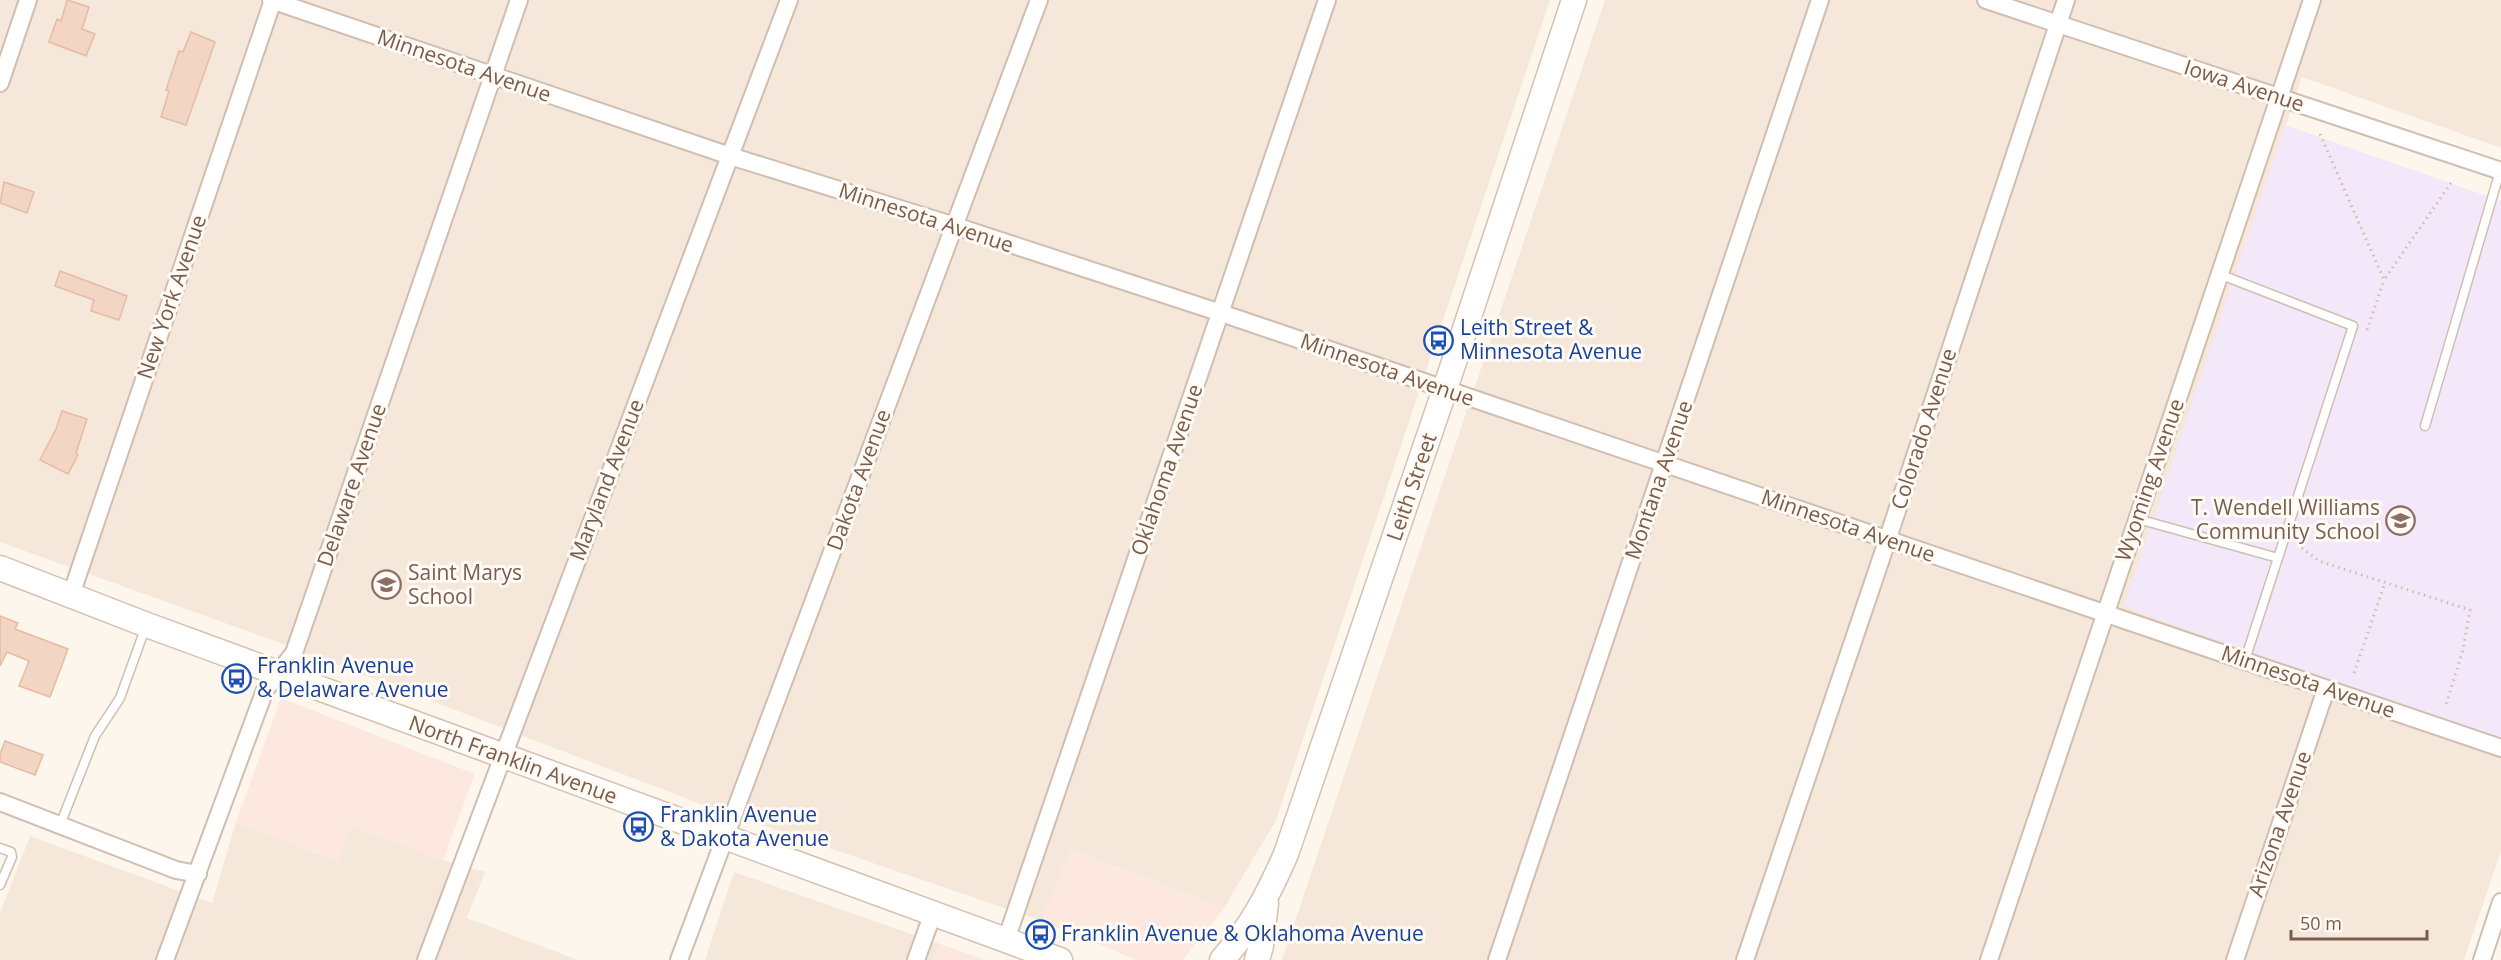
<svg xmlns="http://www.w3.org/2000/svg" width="2501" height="960" viewBox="0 0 2501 960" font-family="'Open Sans',sans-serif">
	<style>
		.residential { fill: #f5e8da }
		.commercial { fill: #fde8e0 }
		.education { fill: #f3e8fa }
		.building { fill: #f3d5c3; stroke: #e6bba3; stroke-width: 1.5 }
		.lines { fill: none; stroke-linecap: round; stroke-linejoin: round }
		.lane-casing { stroke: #d1beb0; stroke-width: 11 }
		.street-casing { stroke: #d1beb0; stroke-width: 20 }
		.secondary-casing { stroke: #d6c0b0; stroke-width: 27 }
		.path { stroke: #d9b8a5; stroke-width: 3; stroke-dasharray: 1.5 4.5; stroke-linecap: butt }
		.lane { stroke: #fff; stroke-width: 8 }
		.street { stroke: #fff; stroke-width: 16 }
		.secondary { stroke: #fff; stroke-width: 24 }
		.labels { text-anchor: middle; stroke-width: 6; stroke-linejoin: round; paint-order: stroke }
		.street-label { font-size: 21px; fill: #7a5c4d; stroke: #fffaf3 }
		.transit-label { font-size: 21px; fill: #164399; stroke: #fffaf3; text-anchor: start }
		.education-label { font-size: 21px; fill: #785e54; stroke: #fffaf3; text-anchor: end }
	</style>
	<rect width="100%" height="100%" fill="#fdf6ec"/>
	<path class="residential" d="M0 0H1550L1276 820 1224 908 1071 850 1042 921 698 803 275 641 0 542Z
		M1605 0H2501V148L2302 77 2125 606 2501 747V851L2464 960H1282Z
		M236 822 337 861 351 826 443 860 485 872 467 918 578 960H0V913L30 836 212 903Z
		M734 872 940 944 934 960H705Z"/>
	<path class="commercial" d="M281 698 475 774 443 860 351 826 338 861 236 822Z
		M1070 850 1224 908 1183 960H1136L1042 921Z
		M940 944 986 960H934Z"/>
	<path class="education" d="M2285 125 2501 201V747L2124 606Z"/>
	<path class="building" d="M67 0 89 7 82 29 95 34 86 56 49 42 57 19 61 21Z
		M191 32 215 42 186 125 161 117 169 91 166 90 179 51 183 52Z
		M4 182 34 192 27 213 0 203Z
		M60 271 127 296 119 320 91 311 94 300 55 286Z
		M62 411 87 419 76 453 78 455 68 474 40 460 56 429Z
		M0 616 18 623 15 629 68 649 50 697 19 686 29 661 7 652 0 666Z
		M5 741 43 755 35 775 0 762V754Z"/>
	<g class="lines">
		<defs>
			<path id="lane" d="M2219 274 2353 326 2245 660
				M2425 426 2500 171
				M2138 519 2278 558
				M60 825 95 736 120 698 146 626
				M0 848 11 852 12 857 0 885"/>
			<path id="street" d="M271 0 730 156 955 226 1221 313 2501 748
				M1986 0 2501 171
				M0 83 28 0
				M71 595 273 0
				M0 802 176 870 198 874
				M1006 940 1327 0
				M165 960 265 690 294 653 519 0
				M426 960 789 0
				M679 960 1039 0
				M916 960 933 913
				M1497 960 1820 0
				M1745 960 1881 559 2066 0
				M1989 960 2312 0
				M2235 960 2326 689
				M2482 960 2501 902"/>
			<path id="secondary" d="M0 568 147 625 1060 960
				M1222 960C1252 926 1268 895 1286 854L1445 389 1574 0
				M1257 960 1261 946 1266 903"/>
		</defs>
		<use href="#lane" class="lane-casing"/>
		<use href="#street" class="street-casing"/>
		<use href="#secondary" class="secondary-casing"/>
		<path class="path" d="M2320 134 2384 280 2453 180
			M2367 330 2384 280
			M2297 544 2319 561 2470 610 2463 650 2446 704
			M2354 673 2385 583"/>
		<use href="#lane" class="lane"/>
		<use href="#street" class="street"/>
		<use href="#secondary" class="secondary"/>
	</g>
	<defs>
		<symbol id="bus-ring" viewBox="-11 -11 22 22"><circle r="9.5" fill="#fffaf3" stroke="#1a4fb4" stroke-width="1.5"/><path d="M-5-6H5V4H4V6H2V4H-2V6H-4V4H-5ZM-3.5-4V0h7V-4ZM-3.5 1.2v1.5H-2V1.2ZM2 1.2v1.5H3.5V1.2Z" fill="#1a4fb4"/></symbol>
		<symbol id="school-ring" viewBox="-11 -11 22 22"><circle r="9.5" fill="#fffaf3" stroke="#8d6e63" stroke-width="1.5"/><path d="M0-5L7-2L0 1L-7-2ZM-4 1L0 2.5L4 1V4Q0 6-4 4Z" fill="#8d6e63"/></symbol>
	</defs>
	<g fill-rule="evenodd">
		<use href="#bus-ring" x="1422" y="324" width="33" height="33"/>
		<use href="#school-ring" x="2384" y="504" width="33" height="33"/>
		<use href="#school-ring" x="370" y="568" width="33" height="33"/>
		<use href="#bus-ring" x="220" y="662" width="33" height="33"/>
		<use href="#bus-ring" x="622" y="810" width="33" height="33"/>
		<use href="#bus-ring" x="1024" y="918" width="33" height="33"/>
	</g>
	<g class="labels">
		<g class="street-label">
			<text transform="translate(464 66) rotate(19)" y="7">Minnesota Avenue</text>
			<text transform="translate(2244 86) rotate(18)" y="7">Iowa Avenue</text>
			<text transform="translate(926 218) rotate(18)" y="7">Minnesota Avenue</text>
			<text transform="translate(172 297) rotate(-71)" y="7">New York Avenue</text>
			<text transform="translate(1387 370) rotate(19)" y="7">Minnesota Avenue</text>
			<text transform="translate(1924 429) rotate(-72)" y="7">Colorado Avenue</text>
			<text transform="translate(1167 470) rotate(-71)" y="7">Oklahoma Avenue</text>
			<text transform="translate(607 480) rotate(-69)" y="7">Maryland Avenue</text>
			<text transform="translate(859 480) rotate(-70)" y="7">Dakota Avenue</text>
			<text transform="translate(1659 480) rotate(-71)" y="7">Montana Avenue</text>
			<text transform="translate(2150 480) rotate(-71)" y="7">Wyoming Avenue</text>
			<text transform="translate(352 485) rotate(-71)" y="7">Delaware Avenue</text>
			<text transform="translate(1412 487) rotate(-71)" y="7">Leith Street</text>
			<text transform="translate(1848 526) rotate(19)" y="7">Minnesota Avenue</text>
			<text transform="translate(2308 682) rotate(19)" y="7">Minnesota Avenue</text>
			<text transform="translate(513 760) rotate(20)" y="7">North Franklin Avenue</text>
			<text transform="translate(2280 824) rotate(-71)" y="7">Arizona Avenue</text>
		</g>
		<g class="transit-label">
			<text x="1460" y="335">Leith Street &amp;<tspan x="1460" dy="24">Minnesota Avenue</tspan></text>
			<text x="257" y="673">Franklin Avenue<tspan x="257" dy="24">&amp; Delaware Avenue</tspan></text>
			<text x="660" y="822">Franklin Avenue<tspan x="660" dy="24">&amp; Dakota Avenue</tspan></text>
			<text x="1061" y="941">Franklin Avenue &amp; Oklahoma Avenue</text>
		</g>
		<g class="education-label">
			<text x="2380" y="515">T. Wendell Williams<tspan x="2380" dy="24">Community School</tspan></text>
			<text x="408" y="580" text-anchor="start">Saint Marys<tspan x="408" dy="24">School</tspan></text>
		</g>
	</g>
	<path d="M2291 930v9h136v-9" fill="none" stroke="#7a5c4d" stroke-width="3"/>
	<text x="2300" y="930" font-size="18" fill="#7a5c4d" stroke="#fffaf3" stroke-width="4.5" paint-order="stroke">50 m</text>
</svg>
